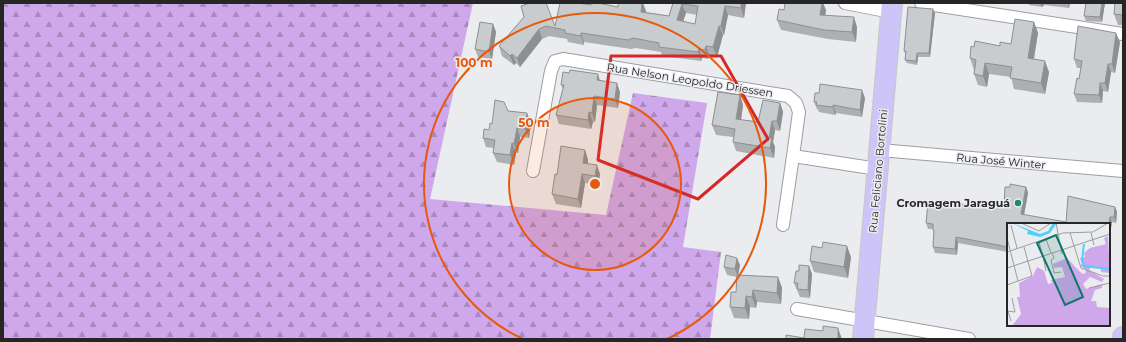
<svg xmlns="http://www.w3.org/2000/svg" width="1126" height="342" viewBox="0 0 1126 342" font-family="Montserrat,sans-serif">
	<style>
		.forest { fill: url(#forest-firs) }
		.lines { fill: none; stroke-linecap: round; stroke-linejoin: round }
		.minor-casing { stroke: #9d9ea1; stroke-width: 14 }
		.primary-casing { stroke: #c7c7c7; stroke-width: 22 }
		.minor { stroke: #fff; stroke-width: 12 }
		.primary { stroke: #cdc5f8; stroke-width: 20 }
		.wall { fill: #adafb1; fill-rule: evenodd }
		.shaded-wall { fill: #8d8f90 }
		.building { fill: #c9ccce; stroke: #8d8f90; fill-rule: evenodd }
		.marked { fill: none; stroke: #d62828; stroke-width: 3; stroke-linejoin: round }
		.ring { fill: none; stroke: #e8590c; stroke-width: 2 }
		.poi-dot { fill: #228965; stroke: #ebecef; stroke-width: 1.5 }
		.labels { text-anchor: middle; stroke-width: 3; stroke-linejoin: round; paint-order: stroke }
		.street-label { font-size: 11px; fill: #262627; stroke: #ebecef }
		.poi-label { font-size: 11px; font-weight: bold; fill: #262627; stroke: #ebecef; text-anchor: end }
		.inset-river { fill: none; stroke: #52cefe; stroke-width: 2 }
		.inset-road { fill: none; stroke: #9c9d9f; stroke-width: 1 }
		.view { fill: #0f766e; fill-opacity: 0.15; stroke: #0f766e; stroke-width: 2 }
		.inset-edge { fill: none; stroke: #262627; stroke-width: 2 }
		.centre { fill: #e8590c; stroke: #ebecef; stroke-width: 2 }
		.ring-label { font-size: 12px; text-anchor: middle; font-weight: bold; fill: #e8590c; stroke: #ebecef; stroke-width: 3; stroke-linejoin: round; paint-order: stroke }
	</style>
	<defs>
		<pattern id="forest-firs" width="22" height="20" patternUnits="userSpaceOnUse"><rect width="22" height="20" fill="#cfa7eb"/><path d="M5 1l3.5 6h-7zM16 11l3.5 6h-7z" fill="#a888be"/></pattern>
	</defs>
	<rect width="100%" height="100%" fill="#ebecef"/>
	<path class="forest" d="M3 3H473L430 199 606 215 633 93 707 103 683 247 721 252 710 339H3Z"/>
	<g class="lines">
		<defs>
			<path id="minor" d="M845 3 891 12
				M921 3 1123 34
				M880 150 1123 171
				M533 171 551 71 555 61 563 59 788 96 796 103 799 112 793 156 878 169
				M783 225 793 156
				M797 309 969 339"/>
			<path id="primary" d="M863 339 892 3
				M1123 339V337"/>
		</defs>
		<use href="#minor" class="minor-casing"/>
		<use href="#primary" class="primary-casing"/>
		<use href="#minor" class="minor"/>
		<use href="#primary" class="primary"/>
	</g>
	<path class="wall" d="M673 3H746L744 18 728 15 724 35H723L717 57 709 55 708 59 702 58 701 61 662 56 661 52 636 48 631 49 584 42V45L568 42 567 39 549 36 542 39 520 67 516 63 514 65 502 56 499 46 524 17 555 26 591 5 618 7 646 11V12L669 16ZM686 13 697 15 695 24 683 22Z
		M1028 3H1070L1069 8 1044 5 1042 7 1029 5Z
		M1086 3H1105L1102 22 1086 21 1084 16Z
		M1123 3V25H1118L1114 14Z
		M784 10H826L825 15 857 27 856 42 828 39 781 30 777 20Z
		M935 13 930 57H918L917 65 907 63 905 60 906 55 904 51Z
		M1034 22 1038 33 1034 59 1049 72 1045 94 1014 89 1011 77 989 74 987 87 978 85 974 74V70L970 58 974 47 1000 46 1011 44Z
		M493 24 496 32 492 59 478 57 475 49Z
		M1120 42 1115 73 1111 72 1108 92 1103 91 1102 103 1077 102 1074 94 1079 79 1081 68H1077L1074 59Z
		M600 81 620 92 618 108 597 105 595 122H593L591 129 559 124 556 115 563 89 561 85Z
		M740 95 743 105 741 120 758 122 780 103 783 112 780 131 775 130 773 142 775 147 774 158 736 151 733 142V137L716 135 712 125Z
		M865 98 862 117 836 113 835 115 819 112 818 110 817 109 814 102Z
		M508 111 527 113 531 123 529 138 520 137 518 153H516L514 165 497 162 493 153 494 148 486 147 483 138 489 130 492 124Z
		M585 150 588 160V163L600 174 598 185 585 183 581 208 556 204 552 194 557 175Z
		M1026 187 1028 193 1024 215 1066 222 1115 207 1117 212 1116 223 1112 222 1109 240V224H1008V252L958 243 957 255 935 253 933 247 934 234 933 229H928L926 223 1004 207Z
		M851 257 848 278 814 272 810 261Z
		M740 265 738 275 778 277 782 288 781 304 757 302 756 308 750 307 749 319 734 318 730 307 736 292 737 277 727 275 724 267Z
		M809 266 812 274 810 298 800 297 794 283 799 271Z"/>
	<path class="shaded-wall" d="M642 3H643L646 11 644 21 641 12Z
		M741 3H746L744 18 741 8Z
		M822 3H823L826 10 824 25 820 15Z
		M1040 3H1043L1044 5 1042 7Z
		M1068 3H1070L1069 8Z
		M1102 3H1105L1102 22 1100 17Z
		M682 4 686 13 680 30 677 20Z
		M725 6 728 15 724 35 721 26Z
		M933 9 935 13 930 57 929 53Z
		M854 17 857 27 856 42 852 32Z
		M1034 22 1038 33 1032 69 1028 58Z
		M493 24 496 32 492 59 489 52Z
		M719 26 723 35 717 57 713 47Z
		M539 29 542 39 520 67 517 58Z
		M581 33 584 42V45L581 36Z
		M1116 33 1120 42 1115 73 1112 64Z
		M706 46 709 55 708 59 705 50Z
		M699 49 702 58 701 61 698 52Z
		M917 53 918 57 917 65 916 61Z
		M512 54 516 63 514 65 510 56Z
		M1045 61 1049 72 1045 94 1041 83Z
		M985 63 989 74 987 87 983 76Z
		M1108 64 1111 72 1108 92 1105 83Z
		M598 74 601 84 597 80Z
		M617 83 620 92 618 108 615 99Z
		M1100 83 1103 91 1102 103 1099 95Z
		M862 90 865 98 862 117 860 110Z
		M740 95 743 105 740 128 736 119Z
		M594 96 597 105 595 122 592 113Z
		M780 103 783 112 780 131 777 121Z
		M833 105 836 113 835 115 833 107Z
		M589 112 593 122 591 129 588 120Z
		M527 113 531 123 529 138 525 129Z
		M772 121 775 130 773 142 775 147 774 158 770 148 769 138Z
		M517 128 520 137 518 153 514 144Z
		M512 143 516 153 514 165 510 155Z
		M585 150 588 160 587 172 583 163Z
		M597 165 600 174 598 185 595 176Z
		M582 174 585 183 581 208 578 199Z
		M1026 187 1028 193 1023 220 1021 214Z
		M1115 207 1117 212 1116 223 1114 217Z
		M1110 217 1112 222 1109 240V224Z
		M956 237 958 243 957 255 955 249Z
		M847 246 851 257 848 278 844 267Z
		M737 258 740 265 738 277 735 269Z
		M809 266 812 274 810 298 808 290Z
		M778 277 782 288 781 304 777 293Z
		M753 290 757 302 756 308 752 297Z
		M746 296 750 307 749 319 745 308Z
		M838 328 842 339H838Z"/>
	<path class="building" d="M530 3H546L555 26 560 3H577L591 5 592 3H598L618 7V3H642L641 12 669 16 673 3H741V8L725 6 721 26H719L713 47 706 46 705 50 699 49 698 52 659 47V43L633 38 628 40 581 33V36L565 33V30L546 26 539 29 517 58 512 54 510 56 499 46 524 17 521 6ZM682 4 698 6 695 24 677 20Z
		M785 3H822L820 15 854 17 852 32 824 30 777 20 779 9 784 10Z
		M1086 3H1102L1100 17 1084 16Z
		M1115 3H1123V15L1114 14Z
		M908 7 933 9 929 53H917L916 61 905 60 906 51H904Z
		M1015 19 1034 22 1028 58 1045 61 1041 83 1010 78 1012 67 985 63 983 76 974 74 976 60 970 58 971 46 974 47 975 41 1000 46V42L1011 44Z
		M480 22 493 24 489 52 475 49Z
		M1078 26 1116 33 1112 64H1108L1105 83H1100L1099 95 1074 94 1077 78 1079 79 1082 61 1074 59Z
		M570 70 598 74 597 80 617 83 615 99 594 96 592 113 589 112 588 120 556 115 564 85H561L563 72 569 73Z
		M820 84 862 90 860 110 833 105V107L816 105 817 102H814L815 93H819Z
		M718 92 740 95 736 119 758 122 763 100 780 103 777 121H772L769 138H772L770 148 733 142 735 129 712 125Z
		M495 100 504 102 508 111 527 113 525 129 517 128 514 144 512 143 510 155 493 153 495 140 483 138 484 129 489 130 490 123 492 124Z
		M561 146 585 150 583 163 597 165 595 176 582 174 578 199 552 194 555 174 557 175Z
		M1010 184 1026 187 1021 214 1066 222 1068 196 1115 207 1114 217H1110L1109 224H1008V247L956 237 955 249 933 247 934 230H933V224L926 223 928 202 1004 207 1005 187H1010Z
		M823 242 847 246 844 267 810 261 812 246 822 248Z
		M726 255 737 258 735 269 724 267Z
		M799 265 809 266 808 290 797 289 798 283H794L796 271H799Z
		M737 275 778 277 777 293 753 290 752 297 746 296 745 308 730 307 731 292H736Z
		M823 326 838 328V339H786V335L804 338 805 329 823 331Z"/>
	<path class="marked" d="M611 56H721L768 139 698 199 598 160Z"/>
	<circle cx="595" cy="184" r="86" fill="#e8590c" fill-opacity=".12"/>
	<g class="ring">
		<circle cx="595" cy="184" r="86"/>
		<path d="M523 339A171 171 0 1 1 667 339"/>
	</g>
	<circle class="poi-dot" cx="1018" cy="203" r="4"/>
	<g class="labels">
		<g class="street-label">
			<text transform="translate(690 80) rotate(9)" y="4">Rua Nelson Leopoldo Driessen</text>
			<text transform="translate(1001 161) rotate(5)" y="4">Rua José Winter</text>
			<text transform="translate(878 171) rotate(-85)" y="4">Rua Feliciano Bortolini</text>
		</g>
		<g class="poi-label">
			<text x="1010" y="207">Cromagem Jaraguá</text>
		</g>
	</g>
	<g transform="translate(1007 223)">
		<rect width="103" height="103" fill="#ebecef"/>
		<path d="M101 13 103 50 94 49V46L84 43 82 47 97 56 95 59 83 54 76 61 79 66 95 61V65L88 67 84 78H89L90 84 103 85V103H5L14 91 10 74H13L12 60 26 53 30 44 37 48 41 61 45 60 44 57 58 54 55 44 47 45 46 41 60 35 74 50 78 51 79 47 73 42 75 41 73 35 78 34 77 30 83 25 99 21 97 15Z" fill="#cfa7eb"/>
		<path d="M5 0 33 11 41 8 46 0H50L43 10 33 14 20 11 21 8Z" fill="#52cefe"/>
		<path class="inset-river" d="M77 21 75 37 77 43 103 46"/>
		<path class="inset-road" d="M14 0 32 8 44 0M49 0 55 31M4 2 10 25M63 10 74 45 96 53H103M84 10 87 22M0 15 11 58M39 16 44 30M32 19 36 33M0 29 56 10 86 9 101 0M45 30 47 35 44 37 47 50 54 49M36 33 39 48M0 45 103 11M0 62 25 53 17 24M82 65 103 60M0 85 4 98M0 88 8 89 5 75"/>
		<path class="view" d="M49 12 76 74 58 82 30 20Z"/>
		<rect width="103" height="103" class="inset-edge"/>
	</g>
	<circle cx="595" cy="184" r="6" class="centre"/>
	<g class="ring-label">
		<text x="474" y="67">100 m</text>
		<text x="534" y="127">50 m</text>
	</g>
	<rect width="1126" height="342" fill="none" stroke="#262627" stroke-width="8"/>
</svg>
